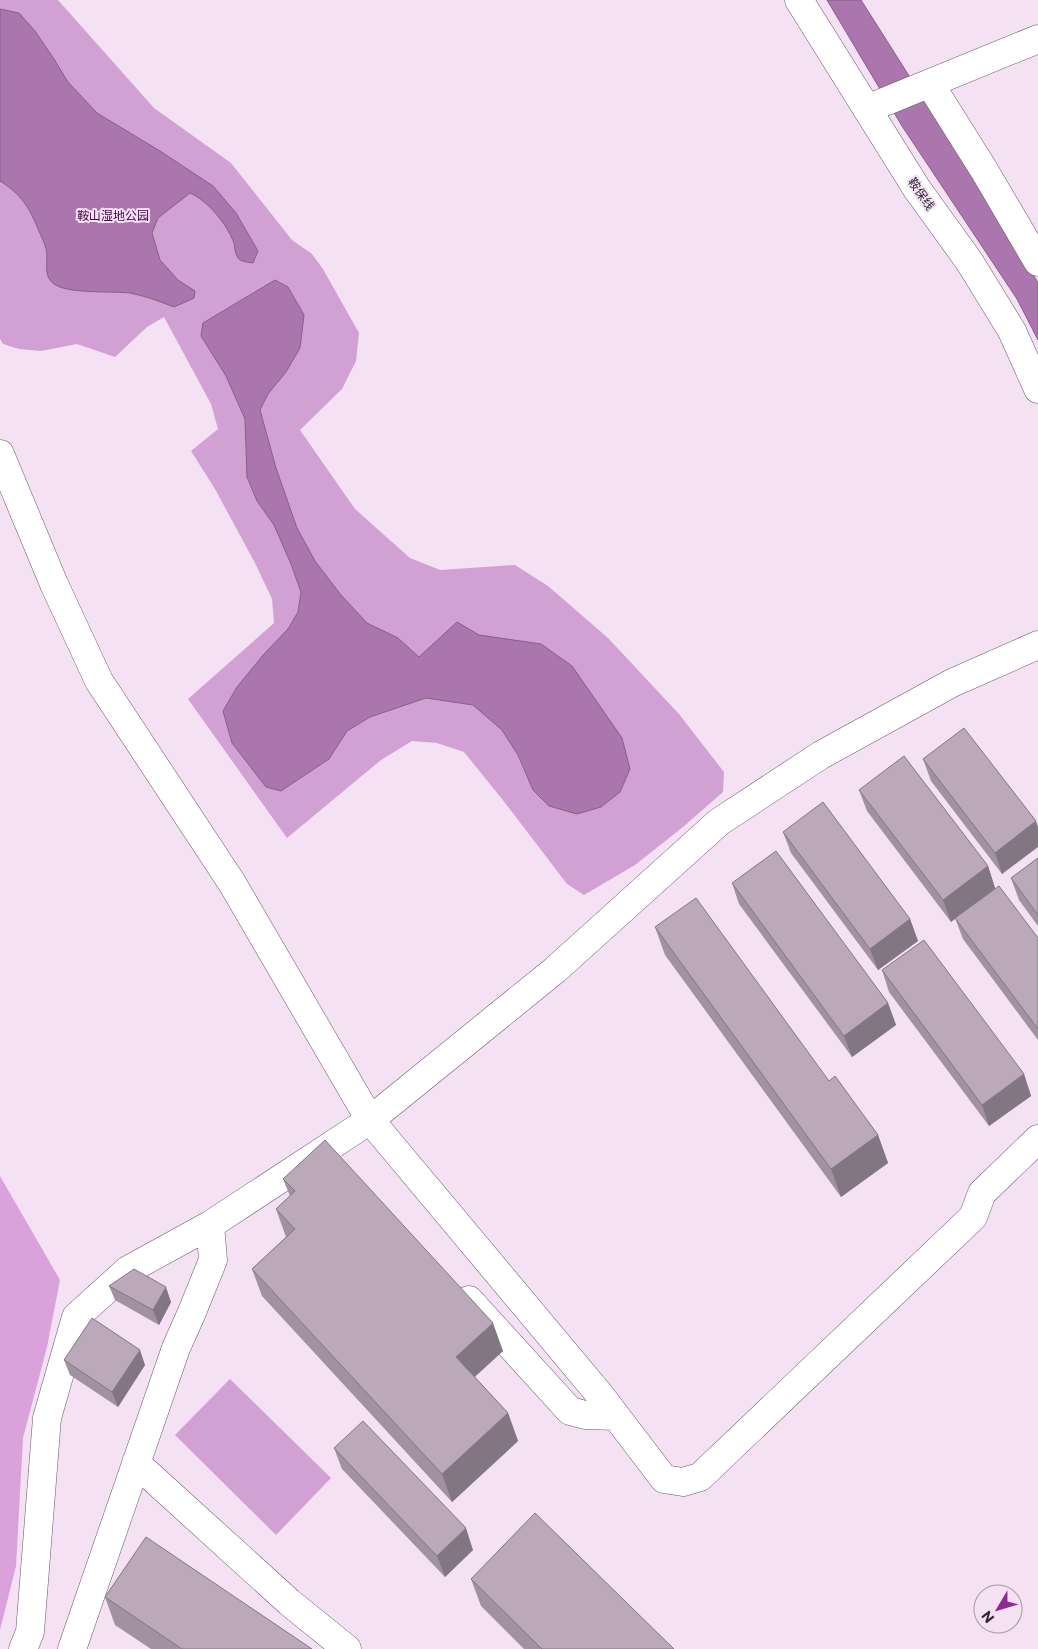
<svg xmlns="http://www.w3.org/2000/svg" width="1038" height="1649" viewBox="0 0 1038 1649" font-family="Commissioner,'Noto Sans SC',sans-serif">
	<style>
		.green { fill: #d2a1d3 }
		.forest { fill: #d9a2db }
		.water { fill: #ab76ad; stroke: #865f87 }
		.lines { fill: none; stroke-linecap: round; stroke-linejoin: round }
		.minor-casing { stroke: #685869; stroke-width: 29 }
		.major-casing { stroke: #685869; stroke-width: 29 }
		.minor { stroke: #fff; stroke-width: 28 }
		.major { stroke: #fff; stroke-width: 28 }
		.wall { fill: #a191a1 }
		.shaded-wall { fill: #837683 }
		.building { fill: #bba9bb; stroke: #837683 }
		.labels { text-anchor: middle; stroke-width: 4; stroke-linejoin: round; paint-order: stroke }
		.street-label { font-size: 12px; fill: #2f282f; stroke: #f4e1f4 }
		.park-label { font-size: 12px; fill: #47024b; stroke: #f4e1f4 }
	</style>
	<rect width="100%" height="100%" fill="#f4e1f4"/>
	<path class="green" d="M0 0H58L154 108 231 163 292 240 312 254 323 269 359 333 356 361 342 389 300 430 355 509 410 558 440 570 515 565 548 586 608 638 679 714 724 772 723 792 683 827 635 865 584 895 567 884 502 799 464 752 437 743 412 741 381 760 287 838 188 699 274 623 272 599 255 563 215 489 191 451 218 429 211 404 164 317 147 327 115 357 77 344 41 351 19 349 3 344 0 339Z
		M230 1379 331 1478 276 1535 175 1435Z"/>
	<path class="forest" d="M0 1176 60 1280 47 1347 23 1438 16 1566 0 1630Z"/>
	<path class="water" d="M827 0H861L1015 243 1038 283V340L1017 299 902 126Z
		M0 9 19 13 35 31 54 59 68 82 97 113 160 151 213 186 236 213 258 251 253 263C248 262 241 262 238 258 235 254 235 248 234 243 227 224 208 201 190 193L158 218 152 233 160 260 178 280 195 291 194 298 174 307C159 301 145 296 130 293 112 291 67 294 54 284 42 275 49 261 46 249 45 243 41 237 39 231 29 207 22 195 0 181Z
		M275 280 288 287 304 315 300 348 286 372 268 394 260 410 276 468 297 528 315 561 341 595 367 623 398 638 419 657 457 622 479 635 541 644 572 666 622 738 630 769 620 792 601 807 577 814 549 806 533 790 518 755 502 730 473 705 426 698 370 717 347 731 329 759 281 791 266 787 232 743 223 711 237 687 264 654 288 629 298 612 301 592 291 564 274 525 257 501 247 477 245 419 226 376 201 336 203 323Z"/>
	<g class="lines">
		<defs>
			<path id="minor" d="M930 84 984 170 1038 262
				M867 109 1038 39
				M0 454 54 584 99 681 232 883 370 1120 600 1395 664 1479 683 1482 700 1477 973 1217 982 1193 1038 1139
				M469 1300 570 1411 585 1415 616 1416
				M136 1463 289 1602 347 1649
				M23 1649 30 1632 47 1418 76 1317 128 1270 210 1225 370 1120 555 970 719 822 821 755 952 683 1038 645
				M72 1649 176 1348 192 1312 213 1260 210 1225"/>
			<path id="major" d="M799 0 917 189 969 261 1012 331 1038 389"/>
		</defs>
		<use href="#minor" class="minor-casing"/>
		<use href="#major" class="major-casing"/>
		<use href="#minor" class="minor"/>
		<use href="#major" class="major"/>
	</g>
	<path class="wall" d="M923 759 1038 827 1002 874 931 781Z
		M859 790 988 866 995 888 1038 938V1040L963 939 955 918 951 922 867 811Z
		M783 832 910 919 918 941 878 970 791 853Z
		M1038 858V926L1019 900 1011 878Z
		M732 883 888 1003 896 1025 852 1057 739 904Z
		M655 927 829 1081 878 1135 888 1163 841 1197 665 955Z
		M882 970 1024 1074 1031 1096 989 1126 889 992Z
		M283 1179 503 1351 475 1377 508 1413 518 1441 452 1502 262 1296 252 1269 286 1237 276 1209 290 1196Z
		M109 1286 171 1302 159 1325 115 1300Z
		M64 1360 145 1365 118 1407 70 1375Z
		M334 1448 473 1550 445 1577 342 1469Z
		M471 1579 674 1649H524L481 1606Z
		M105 1597 312 1649H151L115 1625Z"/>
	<path class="shaded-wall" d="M1036 821 1038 827V847L1002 874 995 853Z
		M988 866 995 888 951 922 943 900Z
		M910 919 918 941 878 970 870 949Z
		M888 1003 896 1025 852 1057 844 1036Z
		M1024 1074 1031 1096 989 1126 982 1105Z
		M878 1135 888 1163 841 1197 831 1169Z
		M166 1287 171 1302 159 1325 153 1310Z
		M493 1323 503 1351 466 1384 456 1357Z
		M140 1350 145 1365 118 1407 112 1392Z
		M508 1413 518 1441 452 1502 442 1474Z
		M466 1528 473 1550 445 1577 437 1556Z"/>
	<path class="building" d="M964 728 1036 821 995 853 923 759Z
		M904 756 988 866 943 900 859 790Z
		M823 802 910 919 870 949 783 832Z
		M776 851 888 1003 844 1036 732 883Z
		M1038 858V915L1011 878Z
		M999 886 1038 938V1029L955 918Z
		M696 898 829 1081 835 1076 878 1135 831 1169 655 927Z
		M924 940 1024 1074 982 1105 882 970Z
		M325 1140 493 1323 456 1357 508 1413 442 1474 252 1269 295 1229 276 1209 295 1191 283 1179Z
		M134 1269 166 1287 153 1310 109 1286Z
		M92 1318 140 1350 112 1392 64 1360Z
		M363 1421 466 1528 437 1556 334 1448Z
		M535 1513 674 1649H542L471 1579Z
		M146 1537 312 1649H182L105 1597Z"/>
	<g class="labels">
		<g class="street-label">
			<text transform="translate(921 194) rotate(55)" y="4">鞍保线</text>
		</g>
		<g class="park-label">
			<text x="113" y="220">鞍山湿地公园</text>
		</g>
	</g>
	<g transform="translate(998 1609) rotate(232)"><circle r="24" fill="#f4e1f4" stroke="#a597a5"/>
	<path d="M0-4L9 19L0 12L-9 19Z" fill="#8d2b93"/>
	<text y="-8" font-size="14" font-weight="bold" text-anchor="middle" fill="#2f282f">N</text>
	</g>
</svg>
